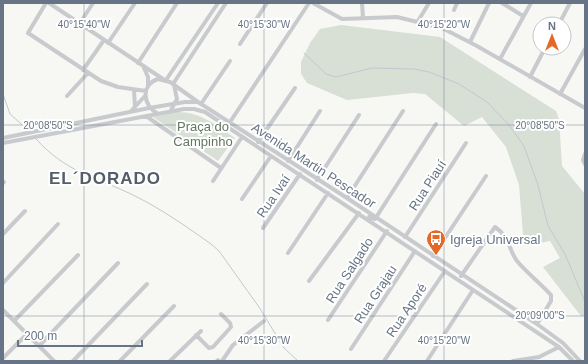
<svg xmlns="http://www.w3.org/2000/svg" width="588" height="364" viewBox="0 0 588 364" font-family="Arial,sans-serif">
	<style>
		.green { fill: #d8dfd5 }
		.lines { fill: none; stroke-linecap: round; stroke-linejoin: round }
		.stream { stroke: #c1c9cf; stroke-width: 1 }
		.minor { stroke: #c8cace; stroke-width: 4 }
		.ticks { fill: none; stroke: #667485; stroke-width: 1; stroke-opacity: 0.45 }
		.labels { text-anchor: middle; stroke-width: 4; stroke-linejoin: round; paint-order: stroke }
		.park-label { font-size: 13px; fill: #637861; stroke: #fff }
		.street-label { font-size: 13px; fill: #667485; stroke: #fff }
		.poi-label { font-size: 13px; fill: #667485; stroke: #fff; text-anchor: start }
		.district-label { font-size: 17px; font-weight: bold; letter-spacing: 1px; fill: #545e6a; stroke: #fff }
		.ticks-label { font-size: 10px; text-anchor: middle; fill: #667485; stroke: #fff; stroke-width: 4; stroke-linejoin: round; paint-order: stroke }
	</style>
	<rect width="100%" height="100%" fill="#f7f7f4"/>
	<path class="green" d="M341 25 440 37 556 111 559 119 562 166 585 194V316H581L543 267 560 258 550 241 524 246 519 185 506 147 482 117 464 126 425 94 413 93 347 100 307 83 301 74V62L310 43 320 29Z
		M177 112C201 112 216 125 235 138L218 161 153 117Z"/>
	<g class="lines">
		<path class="stream" d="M304 53 326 74 336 77 372 68 414 69 429 72 459 84 487 102 509 125 524 146 538 185 548 226 565 254 585 302
			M3 94 10 114 27 129
			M36 139C67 173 94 176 133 195 160 208 187 227 211 244L219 251 259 307 284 348 298 361"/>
		<path class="minor" d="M46 3 28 33 101 81 118 87 146 91
			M49 3 163 79
			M313 3 342 19 397 17 442 28 477 46 585 108
			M362 3 363 18
			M502 3 523 16
			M454 10 457 3
			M418 21 429 3
			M80 23 93 3
			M559 24 570 3
			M470 42 489 3
			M108 43 135 3
			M240 44 267 3
			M500 59 531 3
			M138 63 177 3
			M144 68 148 77V86
			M83 70 104 40
			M530 77 545 48
			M166 80 218 3
			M173 84 226 3
			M134 90 135 108
			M560 94 585 49
			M67 96 88 73
			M201 104 230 61
			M131 111 145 96
			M170 112 177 99 174 85
			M158 114C143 105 140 85 158 79L170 82 198 102
			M146 116 221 168
			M230 122 309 3
			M3 138 149 108 185 102H198L347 198 537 324 563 343 580 361
			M258 142 295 88
			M3 143 184 109H194L205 112 559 347 573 361
			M585 154 583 160 585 164
			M288 161 320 111
			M317 180 359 115
			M213 181 242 137
			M3 183 4 182
			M347 198 403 111
			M242 199 271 156
			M369 217 375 219 436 124
			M263 228 300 174
			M3 234 25 211
			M405 237 466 143
			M288 253 328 193
			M433 256 486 176
			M461 276 495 227C511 238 507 247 517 261 527 273 540 283 551 295V301L537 324
			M309 281 359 213
			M3 283 58 224
			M3 310 54 361
			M328 320 387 231
			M14 321 78 255
			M196 335 209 348 213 347 231 327 230 323 221 314
			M39 346 118 263
			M351 349 415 251
			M3 358 27 334
			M73 361 147 284
			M120 361 174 306
			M170 361 201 331
			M217 361 218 360
			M222 361 233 345 264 321
			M384 361 445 271
			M427 361 473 290
			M513 361 539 357 559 347"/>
	</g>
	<path class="ticks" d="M84 3V361M264 3V361M444 3V361M3 125H585M3 316H585"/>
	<defs>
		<symbol id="bus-pin" viewBox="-11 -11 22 30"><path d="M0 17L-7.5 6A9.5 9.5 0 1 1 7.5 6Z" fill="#e56826" stroke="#fff"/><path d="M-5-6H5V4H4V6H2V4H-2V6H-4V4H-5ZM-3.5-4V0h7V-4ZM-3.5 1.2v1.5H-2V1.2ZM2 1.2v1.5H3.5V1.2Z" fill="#fff"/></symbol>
	</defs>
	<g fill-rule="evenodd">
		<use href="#bus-pin" x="425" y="228" width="22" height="30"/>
	</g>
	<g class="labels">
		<g class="park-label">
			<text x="203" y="131">Praça do<tspan x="203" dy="15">Campinho</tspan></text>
		</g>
		<g class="street-label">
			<text transform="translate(314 165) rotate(33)" y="5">Avenida Martin Pescador</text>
			<text transform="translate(427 185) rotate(-57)" y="5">Rua Piauí</text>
			<text transform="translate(273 196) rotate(-56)" y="5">Rua Ivaí</text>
			<text transform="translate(349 270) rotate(-57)" y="5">Rua Salgado</text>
			<text transform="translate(375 294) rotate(-57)" y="5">Rua Grajau</text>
			<text transform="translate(406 310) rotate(-56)" y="5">Rua Aporé</text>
		</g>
		<g class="poi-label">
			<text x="450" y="244">Igreja Universal</text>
		</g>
		<g class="district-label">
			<text x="105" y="184">EL´DORADO</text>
		</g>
	</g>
	<g class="ticks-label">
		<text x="84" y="28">40°15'40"W</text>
		<text x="264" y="28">40°15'30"W</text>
		<text x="444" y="28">40°15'20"W</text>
		<text x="48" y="129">20°08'50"S</text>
		<text x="540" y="129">20°08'50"S</text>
		<text x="540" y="319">20°09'00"S</text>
		<text x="264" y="344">40°15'30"W</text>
		<text x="444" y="344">40°15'20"W</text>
	</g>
	<rect width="588" height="364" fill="none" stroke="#667485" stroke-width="8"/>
	<g transform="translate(552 36)"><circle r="19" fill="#ffffff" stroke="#c2c7ce"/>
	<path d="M0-3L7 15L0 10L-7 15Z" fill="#e56826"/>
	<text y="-6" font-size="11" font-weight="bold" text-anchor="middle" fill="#667485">N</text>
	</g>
	<path d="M18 340v6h124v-6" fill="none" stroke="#667485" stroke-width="2"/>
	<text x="24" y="340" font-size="12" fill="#667485" stroke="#ffffff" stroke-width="3" paint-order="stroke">200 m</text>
</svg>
